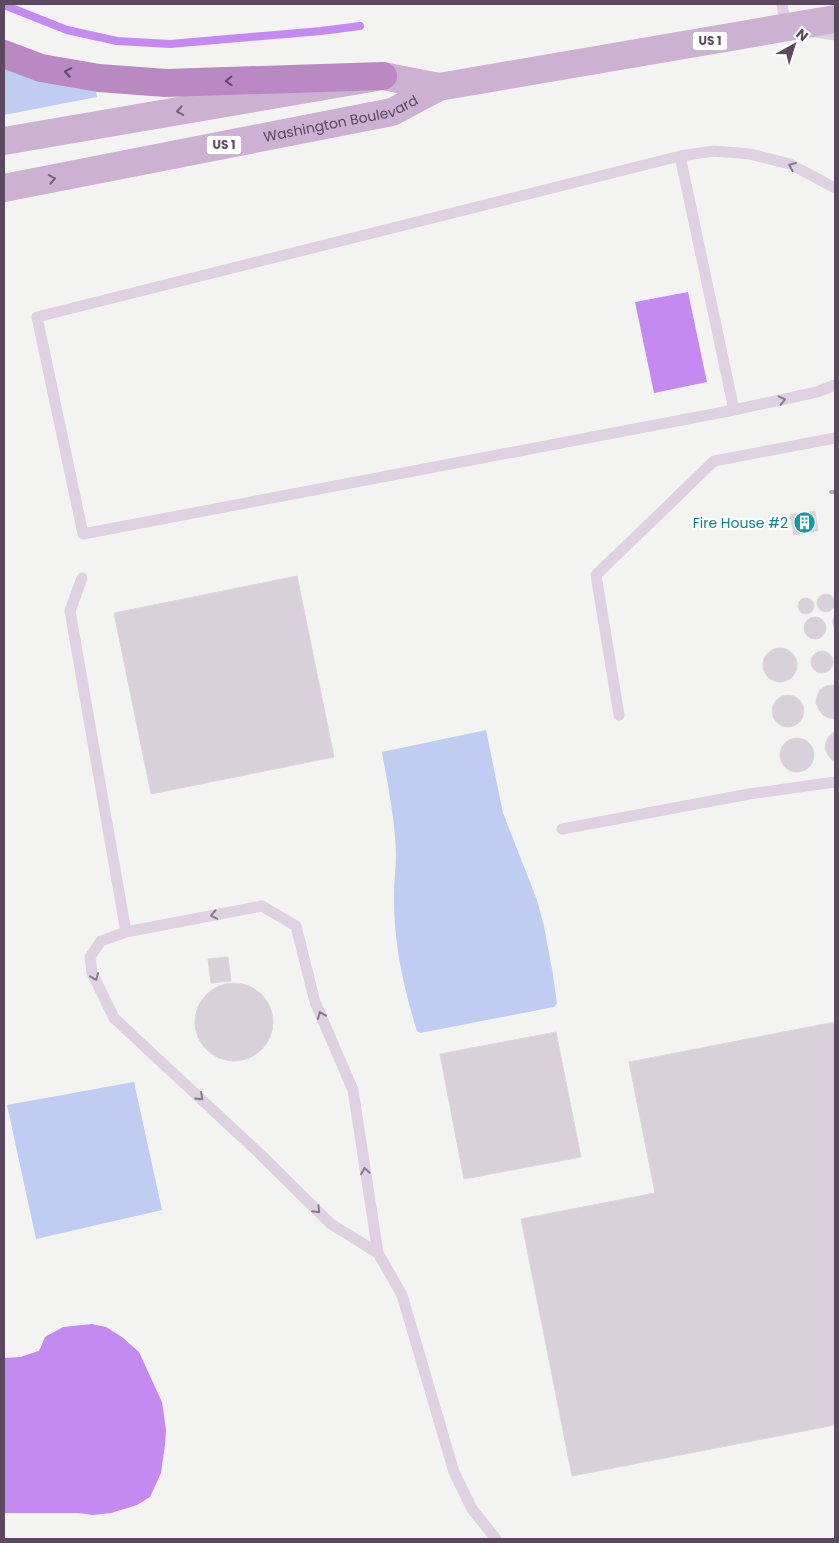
<svg xmlns="http://www.w3.org/2000/svg" width="839" height="1543" viewBox="0 0 839 1543" font-family="Poppins,sans-serif">
	<style>
		.green { fill: #c0cdf3 }
		.water { fill: #c48af2 }
		.lines { fill: none; stroke-linecap: round; stroke-linejoin: round }
		.stream { stroke: #c48af2; stroke-width: 8 }
		.building { fill: #d8d1da; stroke: #ddd6dd }
		.service { stroke: #dfd0e2; stroke-width: 11 }
		.primary { stroke: #ccb1d2; stroke-width: 28 }
		.motorway { stroke: #ba88c3; stroke-width: 28 }
		.rail { stroke: #b2a9b3; stroke-width: 4 }
		.oneway { stroke: #614b66 }
		.oneway2 { stroke: #78627d }
		.oneway3 { stroke: #8a788e }
		.labels { text-anchor: middle; stroke-width: 4.5; stroke-linejoin: round; paint-order: stroke }
		.shield { fill: #fff; stroke: #8d7f90; stroke-width: 1 }
		.shield-label { font-size: 12px; font-weight: bold; fill: #5c4861 }
		.street-label { font-size: 14px; fill: #5c4861; stroke: #fff }
		.culture-label { font-size: 14px; fill: #0d838f; stroke: #fff; text-anchor: end }
	</style>
	<rect width="100%" height="100%" fill="#f3f4f2"/>
	<path class="green" d="M4 67 96 90 97 97 4 115Z
		M486 730 503 813 537 900 544 926 553 975 557 1003 554 1007 420 1033 417 1031C403 987 393 939 394 892 394 879 396 867 396 854 395 820 388 786 382 752Z
		M134 1082 162 1210 36 1239 7 1105Z"/>
	<path class="water" d="M688 292 707 382 654 393 635 302Z
		M92 1324 106 1327 122 1337 139 1352 162 1402 166 1430 165 1445 161 1473 150 1497 137 1505 111 1513 93 1515 78 1513H4V1358L20 1357 39 1351 45 1337 63 1327Z"/>
	<g class="lines">
		<path class="stream" d="M4 5 67 30 117 41 170 44 321 31 360 26"/>
	</g>
	<path class="building" d="M815 511 818 531 794 535 790 515Z
		M297 576 334 757 151 794 114 613Z
		M817 603a9 9 0 1 1 18 0a9 9 0 1 1-18 0Z
		M798 606a8 8 0 1 1 16 0a8 8 0 1 1-16 0Z
		M835 616V630L832 621Z
		M804 628a11 11 0 1 1 22 0a11 11 0 1 1-22 0Z
		M763 665a17 17 0 1 1 34 0a17 17 0 1 1-34 0Z
		M811 662a11 11 0 1 1 22 0a11 11 0 1 1-22 0Z
		M832 685H835V719L829 718 823 715 819 710 816 703 817 696 820 690 826 686Z
		M772 711a16 16 0 1 1 32 0a16 16 0 1 1-32 0Z
		M835 731V762L832 760 828 755 825 749 826 742 829 736Z
		M780 755a17 17 0 1 1 34 0a17 17 0 1 1-34 0Z
		M228 957 231 981 211 983 208 959Z
		M195 1022a39 39 0 1 1 78 0a39 39 0 1 1-78 0Z
		M835 1022V1425L572 1476 521 1219 655 1193 629 1062Z
		M556 1032 581 1157 464 1179 440 1054Z"/>
	<g class="lines">
		<path class="service" d="M782 4 786 28
			M815 32 835 35
			M680 156 734 410
			M835 188 790 164 750 154 714 151 680 156 37 317 83 534 734 410 817 392 835 385
			M82 578 70 611 126 932
			M619 715 596 575 714 461 835 438
			M562 829 749 794 835 782
			M378 1253 331 1224 260 1154 114 1018 92 973 90 957 101 941 126 932 262 906 296 926 315 1002 353 1090 378 1253 402 1295 454 1472 472 1509 496 1539"/>
		<g class="primary">
			<path d="M4 141 383 76 439 87"/>
			<path id="s1" d="M4 188 392 112 439 87 835 19"/>
		</g>
		<path class="motorway" d="M4 54 41 68 99 78 166 83 383 76"/>
		<path class="rail" d="M831 492H835"/>
	</g>
	<defs><path id="oneway-chevron" d="M-2-3.5L2.5 0L-2 3.5" fill="none" stroke-width="1.6" stroke-linecap="round" stroke-linejoin="round" transform="scale(1.25)"/></defs>
	<g class="oneway">
		<use href="#oneway-chevron" transform="translate(68 72) rotate(-170)"/>
		<use href="#oneway-chevron" transform="translate(229 81) rotate(178)"/>
	</g>
	<g class="oneway2">
		<use href="#oneway-chevron" transform="translate(180 111) rotate(170)"/>
		<use href="#oneway-chevron" transform="translate(52 179) rotate(-11)"/>
	</g>
	<g class="oneway3">
		<use href="#oneway-chevron" transform="translate(792 166) rotate(-157)"/>
		<use href="#oneway-chevron" transform="translate(782 400) rotate(-13)"/>
		<use href="#oneway-chevron" transform="translate(214 915) rotate(169)"/>
		<use href="#oneway-chevron" transform="translate(95 977) rotate(68)"/>
		<use href="#oneway-chevron" transform="translate(321 1015) rotate(-113)"/>
		<use href="#oneway-chevron" transform="translate(200 1097) rotate(43)"/>
		<use href="#oneway-chevron" transform="translate(365 1171) rotate(-99)"/>
		<use href="#oneway-chevron" transform="translate(317 1210) rotate(45)"/>
	</g>
	<defs>
		<symbol id="building-disc" viewBox="-11 -11 22 22"><circle r="9.5" fill="#0f9aa8" stroke="#fff"/><path d="M-4-6H4V6H1V3H-1V6H-4ZM-2.5-4.3h1.7v1.8h-1.7ZM.8-4.3h1.7v1.8H.8ZM-2.5-1h1.7V.8h-1.7ZM.8-1h1.7V.8H.8Z" fill="#fff"/></symbol>
	</defs>
	<g fill-rule="evenodd">
		<use href="#building-disc" x="792" y="510" width="25" height="25"/>
	</g>
	<g class="labels">
		<g class="shield">
			<rect x="692.5" y="31.5" width="35" height="19" rx="4"/>
			<rect x="206.5" y="135.5" width="35" height="19" rx="4"/>
		</g>
		<g class="shield-label">
			<text x="710" y="45">US 1</text>
			<text x="224" y="149">US 1</text>
		</g>
		<g class="street-label">
			<text dy="5" stroke="none"><textPath href="#s1" startOffset="344">Washington Boulevard</textPath></text>
		</g>
		<g class="culture-label">
			<text x="788" y="528">Fire House #2</text>
		</g>
	</g>
	<rect width="839" height="1543" fill="none" stroke="#5c4861" stroke-width="10"/>
	<g transform="translate(794 45) rotate(39)" stroke="#ffffff" stroke-width="4" paint-order="stroke">
	<path d="M0-4L9 19L0 12L-9 19Z" fill="#5c4861"/>
	<text y="-8" font-size="14" font-weight="bold" text-anchor="middle" fill="#5c4861">N</text>
	</g>
</svg>
